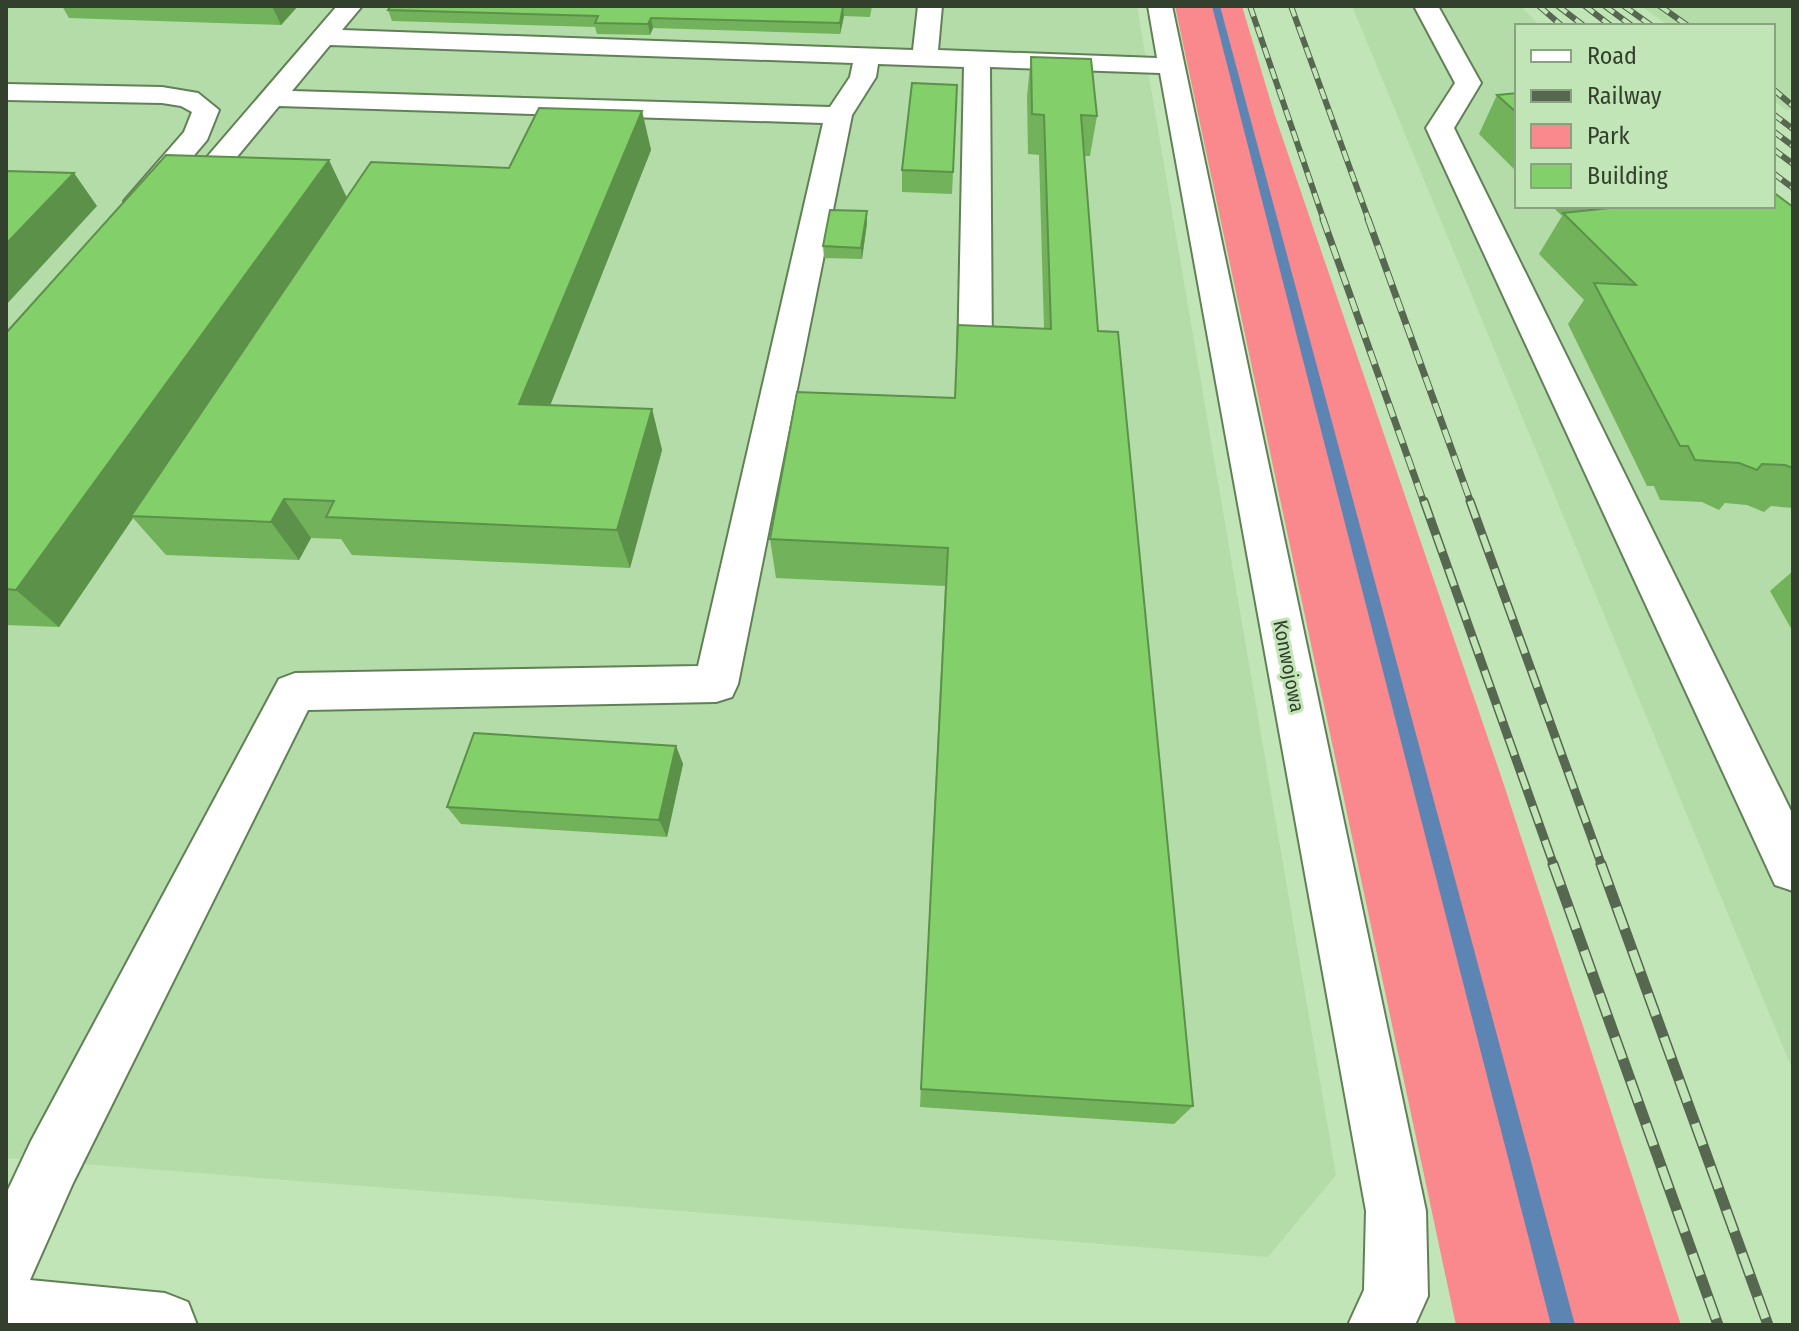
<svg xmlns="http://www.w3.org/2000/svg" width="1799" height="1331" viewBox="0 0 1799 1331" font-family="'Fira Sans Condensed',sans-serif">
	<style>
		.built { fill: #b4dca8 }
		.green { fill: #f9898d }
		.lines { fill: none; stroke-linecap: round; stroke-linejoin: round }
		.stream { fill: #5d85b4; fill-rule: evenodd }
		.minor-casing { stroke: #618057; stroke-width: 4 }
		.minor { fill: #fff; fill-rule: evenodd }
		.rail-far3-casing { stroke: #56684f; stroke-width: 6 }
		.rail-far2-casing { stroke: #56684f; stroke-width: 7 }
		.rail-far1-casing { stroke: #56684f; stroke-width: 9 }
		.rail-casing { stroke: #56684f; stroke-width: 11 }
		.rail-far3 { stroke: #c2e5b7; stroke-width: 4; stroke-dasharray: 11; stroke-linecap: butt }
		.rail-far2 { stroke: #c2e5b7; stroke-width: 5; stroke-dasharray: 14; stroke-linecap: butt }
		.rail-far1 { stroke: #c2e5b7; stroke-width: 6; stroke-dasharray: 18; stroke-linecap: butt }
		.rail { stroke: #c2e5b7; stroke-width: 8; stroke-dasharray: 23; stroke-linecap: butt }
		.wall { fill: #71b25a }
		.shaded-wall { fill: #5c914a }
		.building { fill: #83cf69; stroke: #5c914a; stroke-width: 2 }
		.labels { text-anchor: middle; stroke-width: 6; stroke-linejoin: round; paint-order: stroke }
		.street-label { font-size: 20px; fill: #33402e; stroke: #c2e5b7 }
	</style>
	<rect width="100%" height="100%" fill="#c2e5b7"/>
	<path class="built" d="M6 6H1137L1336 1175 1268 1257 6 1158Z
		M1352 6H1521L1540 26H1517V206H1744L1793 246V1071Z
		M1641 6H1793V110H1786L1773 100V26H1669Z"/>
	<path class="green" d="M1175 6H1242L1275 116 1503 782 1681 1325H1456Z"/>
	<g class="lines">
		<path class="stream" d="M1212 6H1220L1575 1325H1551Z"/>
		<defs>
			<path id="minor" d="M337 6H362L342 30 913 50 918 6H942L938 50 1157 58 1148 6H1172L1426 1211 1428 1296 1415 1325H1348L1364 1290 1366 1211 1160 73 990 67 992 359 987 367 975 370 963 367 958 359 964 67 878 64 876 77 852 115 738 684 732 697 716 702 308 710 73 1183 30 1280 165 1293 188 1302 197 1325H6V1194L31 1141 279 679 295 673 698 666 823 123 279 106 227 169 217 172 207 169 203 163 207 157ZM330 45 853 63 850 77 830 107 292 91Z
				M1414 6H1438L1481 83 1454 128 1793 815V891L1775 885 1426 128 1455 83Z
				M6 84 162 87 198 93 219 110 207 140 150 207 139 210 128 207 124 201 184 132 192 112 181 106 162 103 6 100Z"/>
		</defs>
		<use href="#minor" class="minor-casing"/>
		<use href="#minor" class="minor"/>
		<defs>
			<path id="rail-far3" d="M1250 6 1324 221
				M1291 6 1369 221
				M1539 6 1562 26
				M1558 6 1584 26
				M1585 6 1611 26
				M1605 6 1632 26
				M1624 6 1652 26
				M1660 6 1688 26
				M1773 89 1793 106
				M1773 114 1793 129
				M1773 131 1793 146
				M1773 149 1793 164
				M1773 173 1793 188"/>
			<path id="rail-far2" d="M1323 219 1424 503
				M1368 219 1471 503"/>
			<path id="rail-far1" d="M1424 501 1554 866
				M1470 501 1602 866"/>
			<path id="rail" d="M1553 864 1718 1325
				M1601 864 1768 1325"/>
		</defs>
		<use href="#rail-far3" class="rail-far3-casing"/>
		<use href="#rail-far2" class="rail-far2-casing"/>
		<use href="#rail-far1" class="rail-far1-casing"/>
		<use href="#rail" class="rail-casing"/>
		<use href="#rail-far3" class="rail-far3"/>
		<use href="#rail-far2" class="rail-far2"/>
		<use href="#rail-far1" class="rail-far1"/>
		<use href="#rail" class="rail"/>
	</g>
	<path class="wall" d="M62 6H298L281 25 69 18Z
		M391 6H872L870 17 844 16 840 34 653 28 650 35 597 34 595 27 392 21 388 10Z
		M1031 57 1097 116 1090 156H1084L1098 331 1193 1106 1174 1124 920 1107 945 586 776 578 770 539 1044 329 1039 155 1028 154 1027 96Z
		M957 85 952 194 902 192V170Z
		M1517 93V172L1479 134 1497 95Z
		M642 111 651 150 550 405 652 409 662 450 630 568 352 555 341 539 311 538 299 560 166 555 133 518 59 627 6 625V333L347 198 509 168Z
		M1552 206H1773L1793 207V508L1771 506 1764 512 1747 505 1725 503 1719 510 1702 502 1660 500 1654 486H1647L1568 324 1584 300 1539 254 1562 216Z
		M867 223 862 259 824 258 823 246Z
		M1793 571V632L1770 591Z
		M676 746 683 764 667 837 461 824 447 807Z"/>
	<path class="shaded-wall" d="M272 6H298L281 25Z
		M843 6 844 16 840 34V23Z
		M651 18 653 28 650 35 648 24Z
		M642 111 651 150 535 444 519 404Z
		M329 160 348 200 131 516 133 518 59 627 16 590Z
		M74 173 97 206 6 305V244Z
		M867 211V223L862 259 861 248Z
		M652 409 662 450 630 568 617 530Z
		M284 499 311 538 299 560 271 522Z
		M676 746 683 764 667 837 659 820Z"/>
	<path class="building" d="M391 6H843L840 23 651 18 648 24 595 23 598 16 388 10Z
		M1031 57 1091 59 1097 116 1081 115 1098 331 1118 332 1193 1106 921 1089 948 548 770 539 797 392 955 398 958 325 1051 329 1044 115 1032 114Z
		M912 83 957 85 953 172 902 170Z
		M1517 93V113L1497 95Z
		M539 108 642 111 519 404 652 409 617 530 326 517 334 501 284 499 271 522 131 516 371 162 509 168Z
		M166 155 329 160 16 590 6 589V333Z
		M6 171 74 173 6 244Z
		M1773 192 1793 207V468L1785 465 1762 464 1757 470 1739 463 1695 460 1688 446H1680L1594 283 1636 285 1563 213 1619 207 1618 206H1773Z
		M830 210 867 211 861 248 823 246Z
		M474 733 676 746 659 820 447 807Z"/>
	<g class="labels">
		<g class="street-label">
			<text transform="translate(1289 666) rotate(79)" y="7">Konwojowa</text>
		</g>
	</g>
	<rect width="1799" height="1331" fill="none" stroke="#33402e" stroke-width="16"/>
	<rect x="1515" y="24" width="260" height="184" fill="#c2e5b7" stroke="#89a380" stroke-width="2"/>
	<rect x="1531" y="50" width="40" height="12" fill="#ffffff" stroke="#89a380" stroke-width="2"/>
	<text x="1587" y="64" font-size="24" fill="#33402e">Road</text>
	<rect x="1531" y="90" width="40" height="12" fill="#56684f" stroke="#89a380" stroke-width="2"/>
	<text x="1587" y="104" font-size="24" fill="#33402e">Railway</text>
	<rect x="1531" y="124" width="40" height="24" fill="#f9898d" stroke="#89a380" stroke-width="2"/>
	<text x="1587" y="144" font-size="24" fill="#33402e">Park</text>
	<rect x="1531" y="164" width="40" height="24" fill="#83cf69" stroke="#89a380" stroke-width="2"/>
	<text x="1587" y="184" font-size="24" fill="#33402e">Building</text>
</svg>
